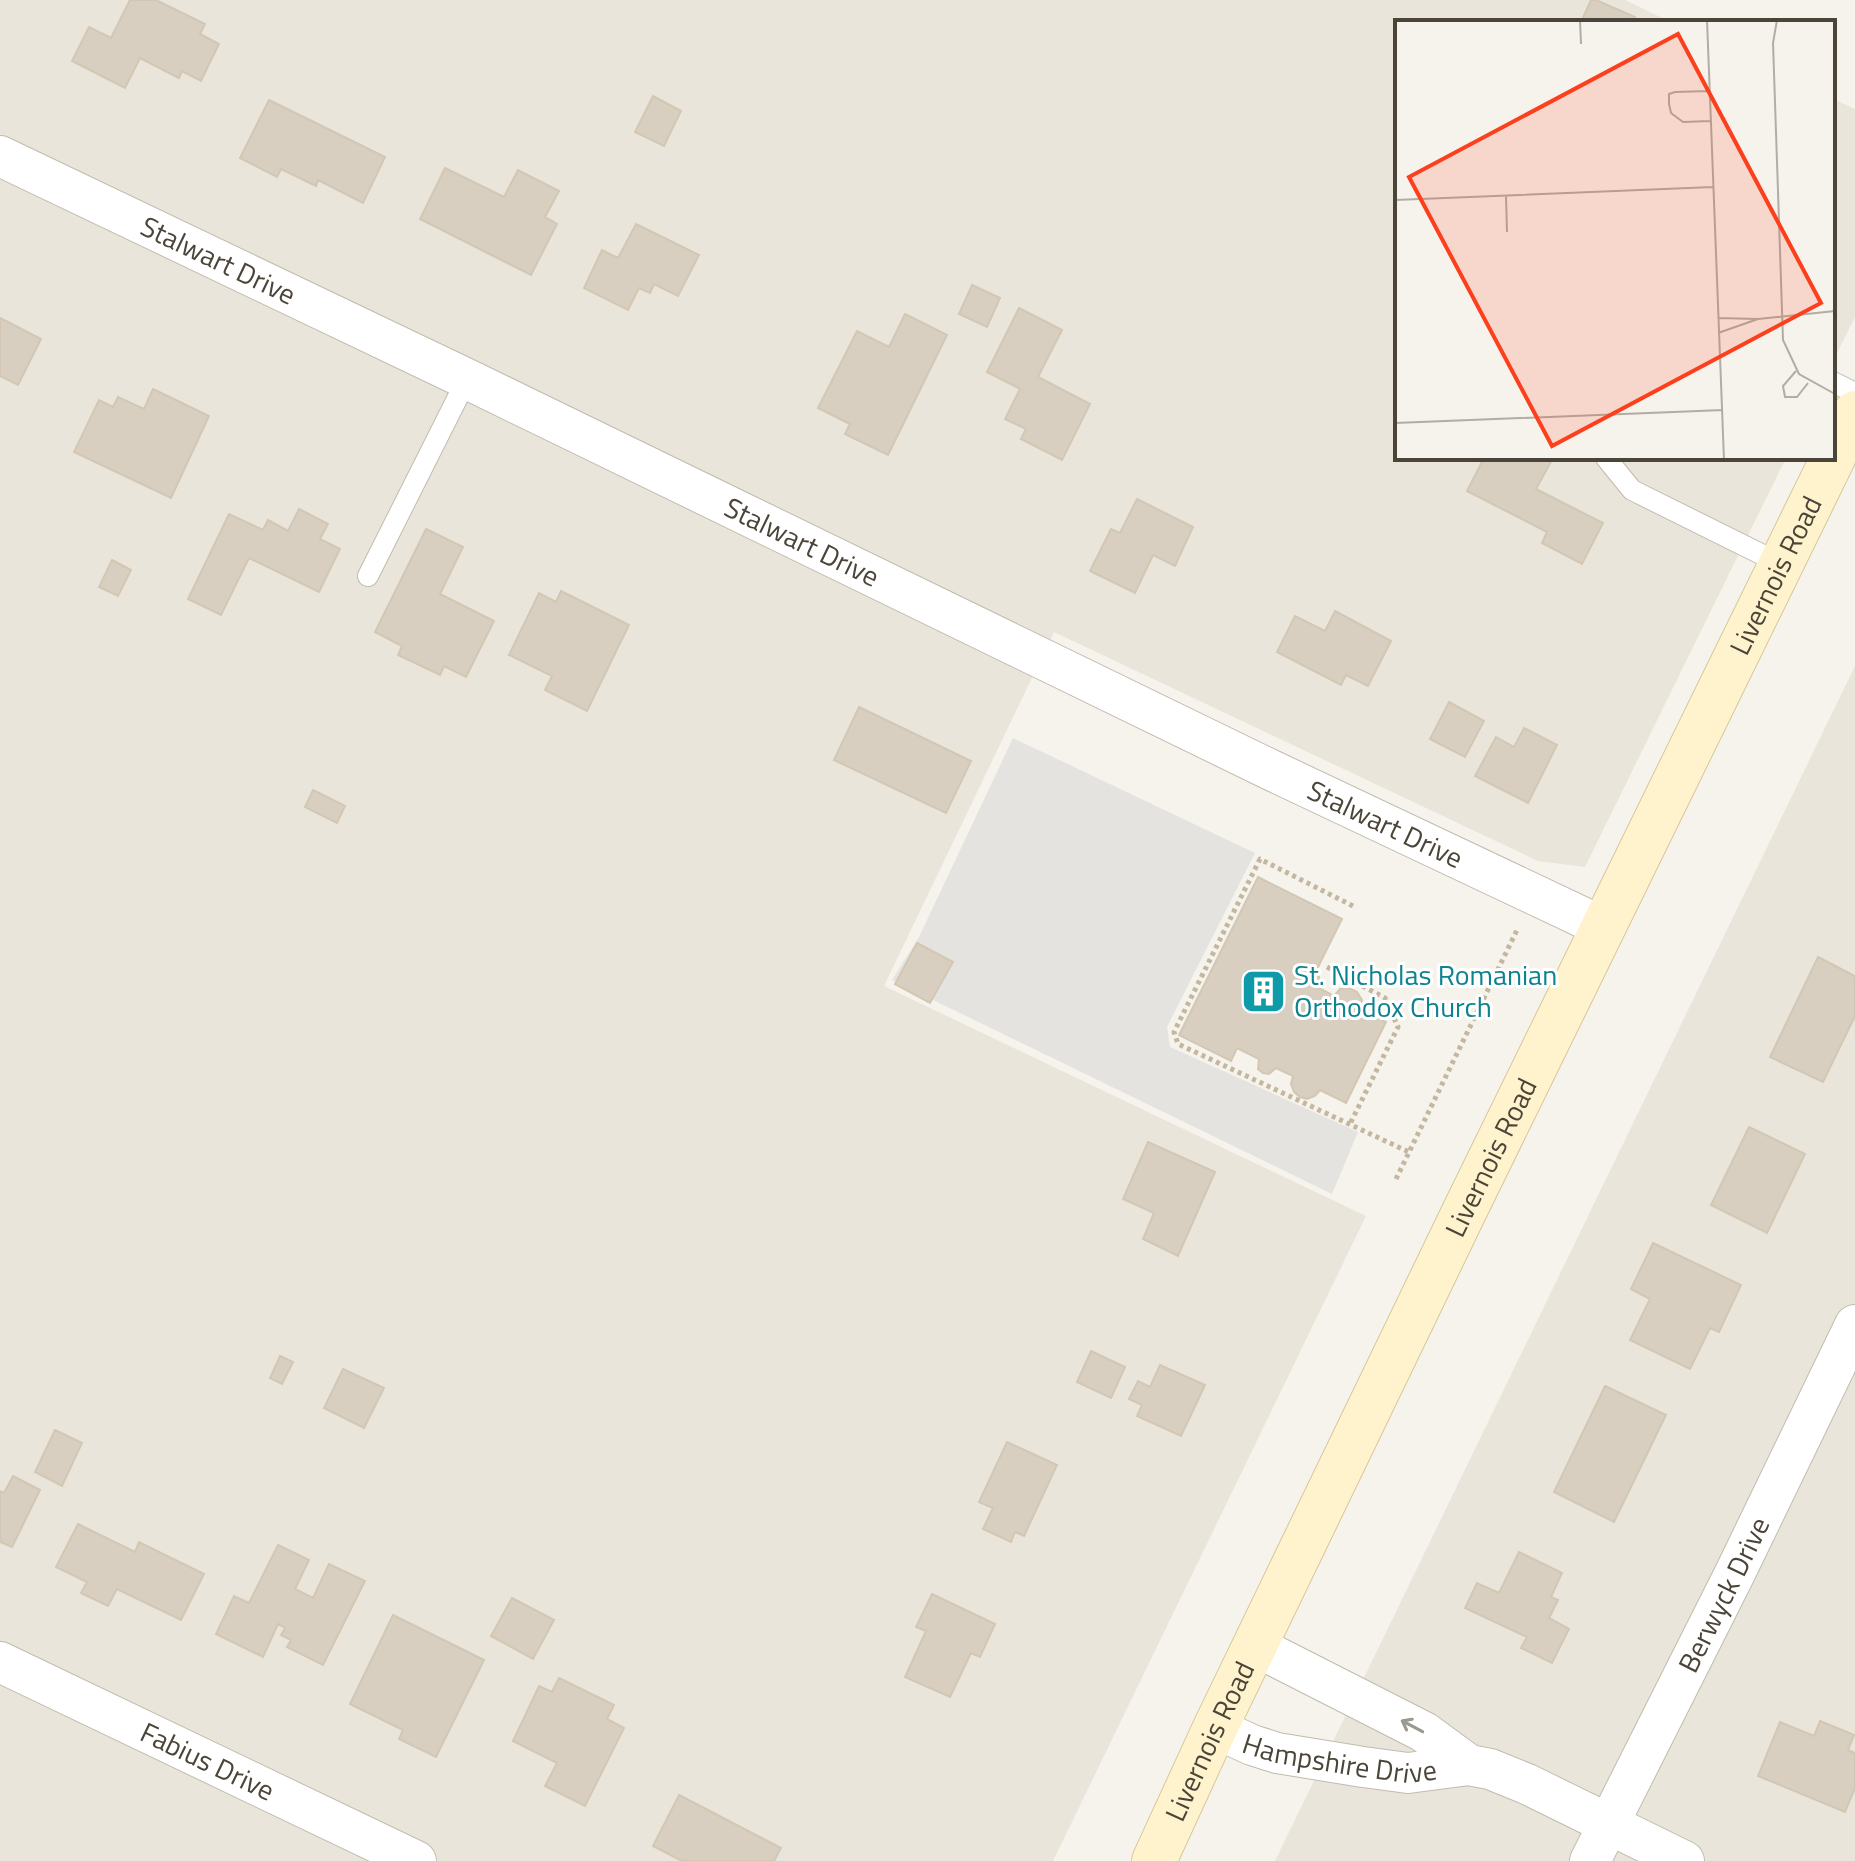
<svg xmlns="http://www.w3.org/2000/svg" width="1855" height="1861" viewBox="0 0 1855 1861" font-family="'Titillium Web',sans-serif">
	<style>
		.residential { fill: #eae5da }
		.parking { fill: #e5e3e0 }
		.building { fill: #d8cfc1; stroke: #d3c7b4; stroke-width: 2 }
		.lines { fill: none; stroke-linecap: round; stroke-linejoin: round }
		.lane-casing { stroke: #c2bbae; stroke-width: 22 }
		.street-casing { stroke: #c2bbae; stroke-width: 42 }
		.secondary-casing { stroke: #d6c79b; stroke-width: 46 }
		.path { stroke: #c4b79f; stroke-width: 5; stroke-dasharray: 4 4; stroke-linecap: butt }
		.lane { stroke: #fff; stroke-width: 20 }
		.street { stroke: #fff; stroke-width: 40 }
		.secondary { stroke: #fff3cd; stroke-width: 44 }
		.oneway { stroke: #9c9892 }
		.labels { text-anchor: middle; stroke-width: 6; stroke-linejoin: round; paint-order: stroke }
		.street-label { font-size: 28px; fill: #4b4439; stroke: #fff }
		.culture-label { font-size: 28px; fill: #0d838f; stroke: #fff; text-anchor: start }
		.inset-road { fill: none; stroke: #b2ada4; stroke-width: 2 }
		.view { fill: #fc3f1d; fill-opacity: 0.15; stroke: #fc3f1d; stroke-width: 4 }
		.inset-edge { fill: none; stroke: #4b4439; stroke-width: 4 }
	</style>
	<rect width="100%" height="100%" fill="#f6f3ec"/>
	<path class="residential" d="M0 0H1625L1671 22H1397V458H1786L1585 867 1538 861 1054 632 884 986 1366 1216 1053 1861H0Z
		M1833 99 1855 109V317L1833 361Z
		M1855 666V1861H1275Z"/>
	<path class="parking" d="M1013 738 1255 853 1167 1027 1170 1047 1358 1132 1332 1194 892 980 919 937Z"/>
	<path class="building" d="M130 0H156L205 24 200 34 219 44 201 81 182 71 179 78 140 58 125 88 72 61 89 27 111 38Z
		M1591 0H1596L1635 17 1633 22H1581Z
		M653 96 681 111 664 146 635 132Z
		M269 100 385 157 363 203 318 180 316 186 281 169 277 177 240 158Z
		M445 168 504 197 518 170 559 191 545 217 557 224 531 275 420 219Z
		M636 224 699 255 678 296 654 284 650 293 639 288 628 310 584 288 602 250 618 258Z
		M972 285 1000 298 987 327 959 314Z
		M1019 308 1062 330 1038 377 1090 404 1062 460 1021 439 1026 429 1005 419 1020 389 987 372Z
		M905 314 947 335 888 455 845 434 850 424 818 408 857 331 889 347Z
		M0 318 41 339 18 385 0 376Z
		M153 389 209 416 171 498 74 452 99 400 113 407 118 397 144 409Z
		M1484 458H1553L1536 489 1603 523 1582 564 1542 543 1547 532 1467 491Z
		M1137 499 1193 527 1175 566 1153 555 1135 593 1090 571 1111 529 1120 533Z
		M299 509 328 524 320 539 340 549 319 592 249 558 221 615 188 599 229 514 263 530 268 520 288 531Z
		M426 529 463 547 440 594 494 621 466 677 444 666 440 675 398 655 402 646 375 632Z
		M112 560 131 570 118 596 99 587Z
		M561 591 629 625 587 711 545 690 552 676 509 655 539 593 556 602Z
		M1335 611 1391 641 1368 686 1346 675 1341 685 1277 652 1295 616 1325 631Z
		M1449 702 1484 721 1465 757 1430 739Z
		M859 707 971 761 946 813 834 760Z
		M1524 728 1557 745 1528 803 1475 776 1496 737 1514 747Z
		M313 790 345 806 337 823 305 807Z
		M1258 877 1342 919 1315 973 1319 976V982L1317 987 1334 996 1340 989 1349 988 1357 992 1362 1000 1360 1009 1386 1022 1346 1103 1320 1090 1315 1096 1307 1099 1300 1097 1294 1092 1291 1084 1293 1076 1276 1068 1269 1074 1263 1073 1258 1069 1259 1059 1237 1048 1231 1061 1179 1035Z
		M917 943 953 962 930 1003 895 984Z
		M1818 957 1855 976V1016L1823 1082 1770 1057Z
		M1749 1127 1805 1154 1767 1233 1711 1205Z
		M1148 1142 1215 1172 1178 1256 1143 1239 1154 1213 1123 1199Z
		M1653 1243 1741 1285 1719 1332 1710 1328 1690 1369 1630 1340 1650 1299 1631 1289Z
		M1091 1351 1125 1367 1111 1398 1077 1382Z
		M280 1356 293 1362 282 1384 270 1378Z
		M1160 1365 1205 1385 1181 1436 1137 1416 1142 1405 1129 1399 1138 1381 1150 1387Z
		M343 1369 384 1388 364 1428 324 1408Z
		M1605 1386 1666 1415 1614 1522 1554 1492Z
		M55 1430 82 1443 62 1486 35 1472Z
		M1007 1442 1057 1465 1024 1536 1015 1532 1011 1542 983 1529 993 1508 979 1502Z
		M13 1476 40 1490 12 1547 0 1542V1491L4 1493Z
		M78 1524 135 1552 139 1542 204 1574 181 1620 117 1589 108 1606 81 1593 87 1582 56 1567Z
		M278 1545 309 1560 295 1589 313 1598 329 1564 365 1581 323 1665 287 1647 291 1640 281 1635 285 1628 278 1624 263 1657 216 1634 234 1596 249 1603Z
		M1519 1552 1562 1573 1551 1597 1558 1600 1549 1618 1569 1629 1552 1663 1521 1648 1527 1637 1465 1608 1477 1583 1499 1593Z
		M932 1594 995 1624 980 1657 971 1653 950 1697 905 1677 926 1631 916 1627Z
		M512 1598 554 1620 533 1659 491 1636Z
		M393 1615 484 1660 436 1757 399 1739 403 1730 350 1704Z
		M559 1678 614 1705 607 1719 624 1728 585 1806 545 1786 557 1763 513 1741 539 1686 552 1692Z
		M1820 1721 1854 1735 1848 1750 1855 1753V1788L1845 1812 1758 1776 1780 1722 1814 1736Z
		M679 1795 781 1848 774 1861H682L653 1846Z"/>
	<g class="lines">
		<defs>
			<path id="lane" d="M1833 382 1855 393
				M1606 458 1632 490 1781 564
				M368 576 467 379"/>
			<g id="street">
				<path id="s1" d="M0 156 467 379 1271 770 1603 927"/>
				<path id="s2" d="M0 1662 416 1861"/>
				<path id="s3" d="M1215 1728 1252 1745 1277 1753 1363 1767 1408 1773 1469 1765 1424 1732 1255 1646"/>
				<path d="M1469 1765 1490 1769 1527 1784 1684 1861"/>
				<path id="s4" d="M1590 1861 1735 1573 1855 1325"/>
			</g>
			<g id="secondary">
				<path d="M1833 457 1855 413"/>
				<path id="s5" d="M1154 1861 1215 1728 1464 1212 1833 458"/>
			</g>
		</defs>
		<use href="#lane" class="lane-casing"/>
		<use href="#street" class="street-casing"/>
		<use href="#secondary" class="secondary-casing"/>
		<path class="path" d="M1353 906 1260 859 1174 1032 1178 1044 1409 1152
			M1327 967 1385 998 1398 1027 1350 1124
			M1396 1179 1518 928"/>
		<use href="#lane" class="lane"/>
		<use href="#street" class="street"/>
		<use href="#secondary" class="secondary"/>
	</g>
	<defs><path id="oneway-shaft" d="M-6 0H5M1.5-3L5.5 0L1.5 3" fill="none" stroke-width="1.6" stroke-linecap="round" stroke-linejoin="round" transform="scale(2)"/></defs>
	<use class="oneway" href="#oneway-shaft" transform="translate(1412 1726) rotate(-152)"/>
	<defs>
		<symbol id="building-square" viewBox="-11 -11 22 22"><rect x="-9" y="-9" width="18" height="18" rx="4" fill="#0f9aa8" stroke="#fff"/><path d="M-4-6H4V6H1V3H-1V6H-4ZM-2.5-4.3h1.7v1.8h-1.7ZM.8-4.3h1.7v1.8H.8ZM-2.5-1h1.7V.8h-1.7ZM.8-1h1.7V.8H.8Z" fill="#fff"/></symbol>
	</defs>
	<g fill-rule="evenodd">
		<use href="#building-square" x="1238" y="966" width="51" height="51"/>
	</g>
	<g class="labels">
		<g class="street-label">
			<text dy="10" stroke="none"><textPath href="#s1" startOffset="242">Stalwart Drive</textPath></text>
			<text dy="10" stroke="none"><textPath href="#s1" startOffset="890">Stalwart Drive</textPath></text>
			<text dy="10" stroke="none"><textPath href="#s5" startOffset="1428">Livernois Road</textPath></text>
			<text dy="10" stroke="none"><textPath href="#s1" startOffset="1538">Stalwart Drive</textPath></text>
			<text dy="10" stroke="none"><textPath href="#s5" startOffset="780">Livernois Road</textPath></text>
			<text dy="10" stroke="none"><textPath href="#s4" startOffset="298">Berwyck Drive</textPath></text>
			<text dy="10" stroke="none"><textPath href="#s5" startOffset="132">Livernois Road</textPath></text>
			<text dy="10" stroke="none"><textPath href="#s3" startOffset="130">Hampshire Drive</textPath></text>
			<text dy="10" stroke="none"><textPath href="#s2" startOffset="230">Fabius Drive</textPath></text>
		</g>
		<g class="culture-label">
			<text x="1294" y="985">St. Nicholas Romanian<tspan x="1294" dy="32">Orthodox Church</tspan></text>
		</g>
	</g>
	<g transform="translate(1395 20)">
		<rect width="440" height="440" fill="#f6f3ec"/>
		<path class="inset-road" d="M185 0 186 24M312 0 329 440M382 0 378 23 388 320 404 354 440 374M314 71 280 72 274 74V84L276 93 288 102 315 101M111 176 112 212M0 180 318 167M323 298 363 299 323 313M363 299 440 291M401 351 388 366 390 377H402L413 363M0 403 328 390"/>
		<path class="view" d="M283 14 426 283 157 426 14 157Z"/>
		<rect width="440" height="440" class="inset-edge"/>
	</g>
</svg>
